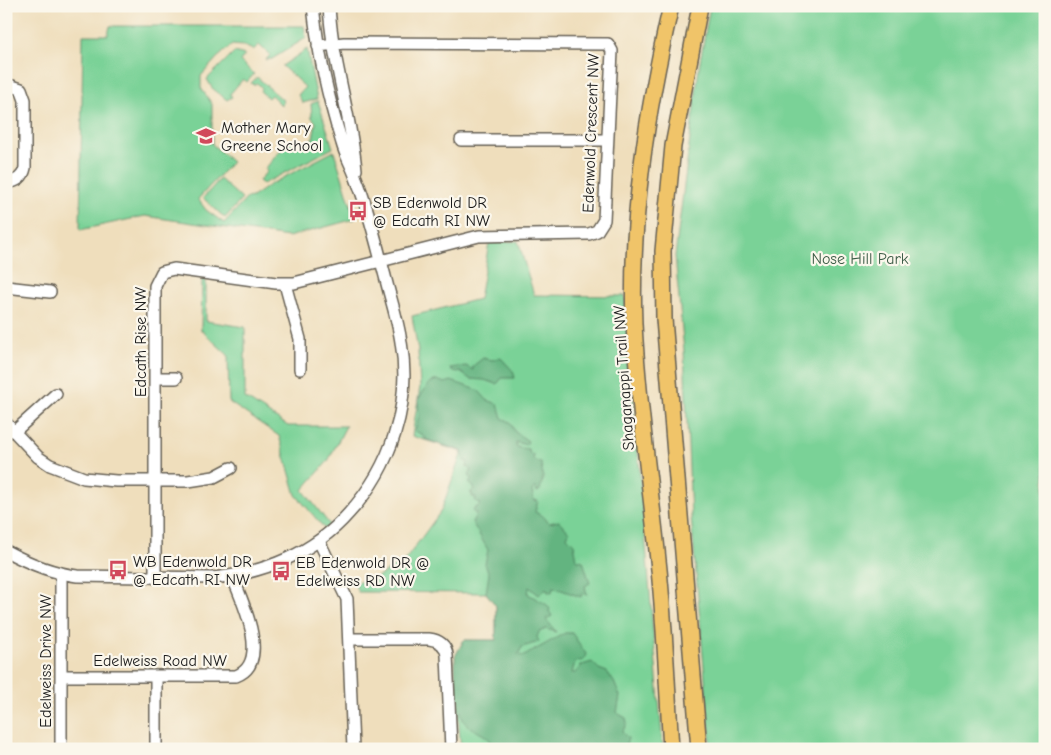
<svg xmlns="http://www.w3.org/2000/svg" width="1051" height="755" viewBox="0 0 1051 755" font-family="'Comic Neue',sans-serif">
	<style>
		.green { fill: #7ad297; stroke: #4b775a }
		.forest { fill: #63b480; stroke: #40684e }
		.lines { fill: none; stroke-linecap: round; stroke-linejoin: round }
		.minor-casing { stroke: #666054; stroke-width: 14 }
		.major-casing { stroke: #666054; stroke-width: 18 }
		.minor { stroke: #fff; stroke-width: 11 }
		.major { stroke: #f0c469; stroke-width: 15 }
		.labels { text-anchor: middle; stroke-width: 4.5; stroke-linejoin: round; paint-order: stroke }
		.poi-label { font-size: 16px; fill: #1c1c1c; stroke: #fbf7ec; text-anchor: start }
		.street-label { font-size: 16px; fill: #1c1c1c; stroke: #fbf7ec }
		.park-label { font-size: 16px; fill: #3d5c47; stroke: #fbf7ec }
	</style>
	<rect width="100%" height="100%" fill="#fbf7ec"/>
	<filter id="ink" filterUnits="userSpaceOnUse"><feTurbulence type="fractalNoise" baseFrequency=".02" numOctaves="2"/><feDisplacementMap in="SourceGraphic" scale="10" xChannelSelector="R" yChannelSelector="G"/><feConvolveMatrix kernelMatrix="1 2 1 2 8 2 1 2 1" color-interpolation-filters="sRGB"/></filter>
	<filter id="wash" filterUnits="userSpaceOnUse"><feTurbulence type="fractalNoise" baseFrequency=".0096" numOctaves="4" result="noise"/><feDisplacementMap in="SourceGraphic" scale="20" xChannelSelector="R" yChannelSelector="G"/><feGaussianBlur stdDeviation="1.12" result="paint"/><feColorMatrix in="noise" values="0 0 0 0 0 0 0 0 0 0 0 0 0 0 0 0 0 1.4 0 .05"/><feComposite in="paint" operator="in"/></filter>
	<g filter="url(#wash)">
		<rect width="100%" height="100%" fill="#efdebc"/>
		<path class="green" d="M710 6H1045V749H711L691 516 684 351 675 256 699 68Z
			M110 26H304L306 38 272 59 266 60 270 55 259 45 253 50 244 46 232 45 217 58 201 76V88L212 104V144L232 162 198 199 206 210 224 223 247 198 252 197 271 184 334 151 355 219 288 237 145 216 80 230 83 35H108Z
			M307 49 317 99 303 103 298 95 305 87 282 66Z
			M234 52 245 55 240 61 254 74 247 82 243 79 230 94 232 97 227 100 212 88 207 79Z
			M257 77 283 100 282 106 271 95 268 98 260 91 262 88 257 83 253 85 251 83Z
			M318 101 333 148 263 184 259 181 267 171 265 169 289 140H299V144H307L308 140 313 139 316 122 312 118 311 104Z
			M220 179 242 199 225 218 203 198Z
			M518 241 534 295 625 296 663 749H461C459 730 452 652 464 640H496V605L486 593 358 592 354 582 371 581 406 559 441 511 462 452 412 436 420 387 418 351 412 316 479 299 489 243Z
			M202 279 206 280V321L245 327V398L288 426H346L328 461 303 490 330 525 325 529 296 495 279 436 229 402 228 355 201 330Z"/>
		<path class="forest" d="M500 357 513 371 515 378H502L497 384 484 380 470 379 460 372 451 371 450 368 466 366 473 370V366L483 358 493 360Z
			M437 380 445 383 451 381 478 390 487 400 498 404 502 418 510 422 515 432 528 441 526 445 516 442V447L528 449 530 454 534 455 533 460 541 463 543 478 540 490 537 492 535 487 532 491 534 500 538 501 535 512 543 516 549 523 559 521 569 532 567 537 574 544 577 560 583 561 590 583 585 586 587 595 583 592 581 597 553 587 552 592H548L546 588 539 595 529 587 528 594 546 604 550 609 549 611 552 616 546 619 556 632 546 629 539 632 537 637 539 642 522 647 518 655 524 656 565 633H572L586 654 584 660 575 662 572 673H575L582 665 592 662 599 669 607 672 614 682 620 696 617 713 626 718 627 724 622 732 628 738 625 749H495C492 745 492 742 489 739 478 729 460 728 461 709L455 704V656L464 640H496V606L486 593 489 574 485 564 488 550 472 522 477 513H474L473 510 481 504 475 501 476 497H472V493H470L475 488 469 483 472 478 469 476 471 470 467 467 468 462 464 461 462 451 425 439 423 435 415 431 419 416 418 400 429 383Z"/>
	</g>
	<g filter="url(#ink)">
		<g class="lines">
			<defs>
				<path id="minor" d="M329 6C332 61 351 114 356 170
					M6 84 21 89 25 100V168C23 178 16 182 6 183
					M461 140H607
					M285 284 300 339V369
					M6 287 50 292
					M155 378H176
					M6 423 38 457 50 465 84 478 116 481H188L214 477 231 468
					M14 432 56 394
					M319 541 347 599 353 749
					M6 551C28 563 52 573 77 576L213 578C265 573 314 553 349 513 391 467 412 404 401 342 398 321 391 300 386 280 377 246 369 210 356 178 352 166 345 155 342 143 328 98 318 53 313 6
					M155 578V286L162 272 174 269 276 283H294L479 236 589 234 597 231 604 220 612 51 608 44 344 43 318 46
					M350 639H429C439 640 446 645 447 655L451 749
					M62 676H236C272 663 242 600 232 576
					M156 676V749
					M61 749V574"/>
				<path id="major" d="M671 749C667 686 665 623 658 560 650 482 638 403 634 324 630 217 647 110 671 6
					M699 749 664 319 663 251 673 146 700 6"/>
			</defs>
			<use href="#minor" class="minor-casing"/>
			<use href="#major" class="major-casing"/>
			<use href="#minor" class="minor"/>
			<use href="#major" class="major"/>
		</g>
	</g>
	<defs>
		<symbol id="school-bare" viewBox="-9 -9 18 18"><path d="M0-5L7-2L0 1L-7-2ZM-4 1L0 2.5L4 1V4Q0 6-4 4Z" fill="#d1495b" stroke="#fbf7ec" stroke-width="2.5" paint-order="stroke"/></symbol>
		<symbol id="bus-bare" viewBox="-9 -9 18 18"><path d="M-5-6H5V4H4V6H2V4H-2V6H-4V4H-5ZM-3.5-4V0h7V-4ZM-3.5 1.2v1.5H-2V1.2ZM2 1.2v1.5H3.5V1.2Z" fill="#d1495b" stroke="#fbf7ec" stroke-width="2.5" paint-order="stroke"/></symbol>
	</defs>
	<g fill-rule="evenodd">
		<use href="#school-bare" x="192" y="122" width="28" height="28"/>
		<use href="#bus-bare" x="344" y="197" width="28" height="28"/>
		<use href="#bus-bare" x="104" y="556" width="28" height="28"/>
		<use href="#bus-bare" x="267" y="557" width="28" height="28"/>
	</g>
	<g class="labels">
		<g class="poi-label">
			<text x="221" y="133">Mother Mary<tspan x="221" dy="18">Greene School</tspan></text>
			<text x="373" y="208">SB Edenwold DR<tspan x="373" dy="18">@ Edcath RI NW</tspan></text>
			<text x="133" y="567">WB Edenwold DR<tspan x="133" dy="18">@ Edcath RI NW</tspan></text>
			<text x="296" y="568">EB Edenwold DR @<tspan x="296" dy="18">Edelweiss RD NW</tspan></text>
		</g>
		<g class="street-label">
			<text transform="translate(590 133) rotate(-88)" y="6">Edenwold Crescent NW</text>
			<text transform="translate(140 342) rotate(-90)" y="6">Edcath Rise NW</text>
			<text transform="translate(623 378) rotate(-94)" y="6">Shaganappi Trail NW</text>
			<text x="160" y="666">Edelweiss Road NW</text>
			<text transform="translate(45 661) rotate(-90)" y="6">Edelweiss Drive NW</text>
		</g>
		<g class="park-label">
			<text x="860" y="264">Nose Hill Park</text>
		</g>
	</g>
	<rect width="1051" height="755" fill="none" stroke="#fbf7ec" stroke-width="25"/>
</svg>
